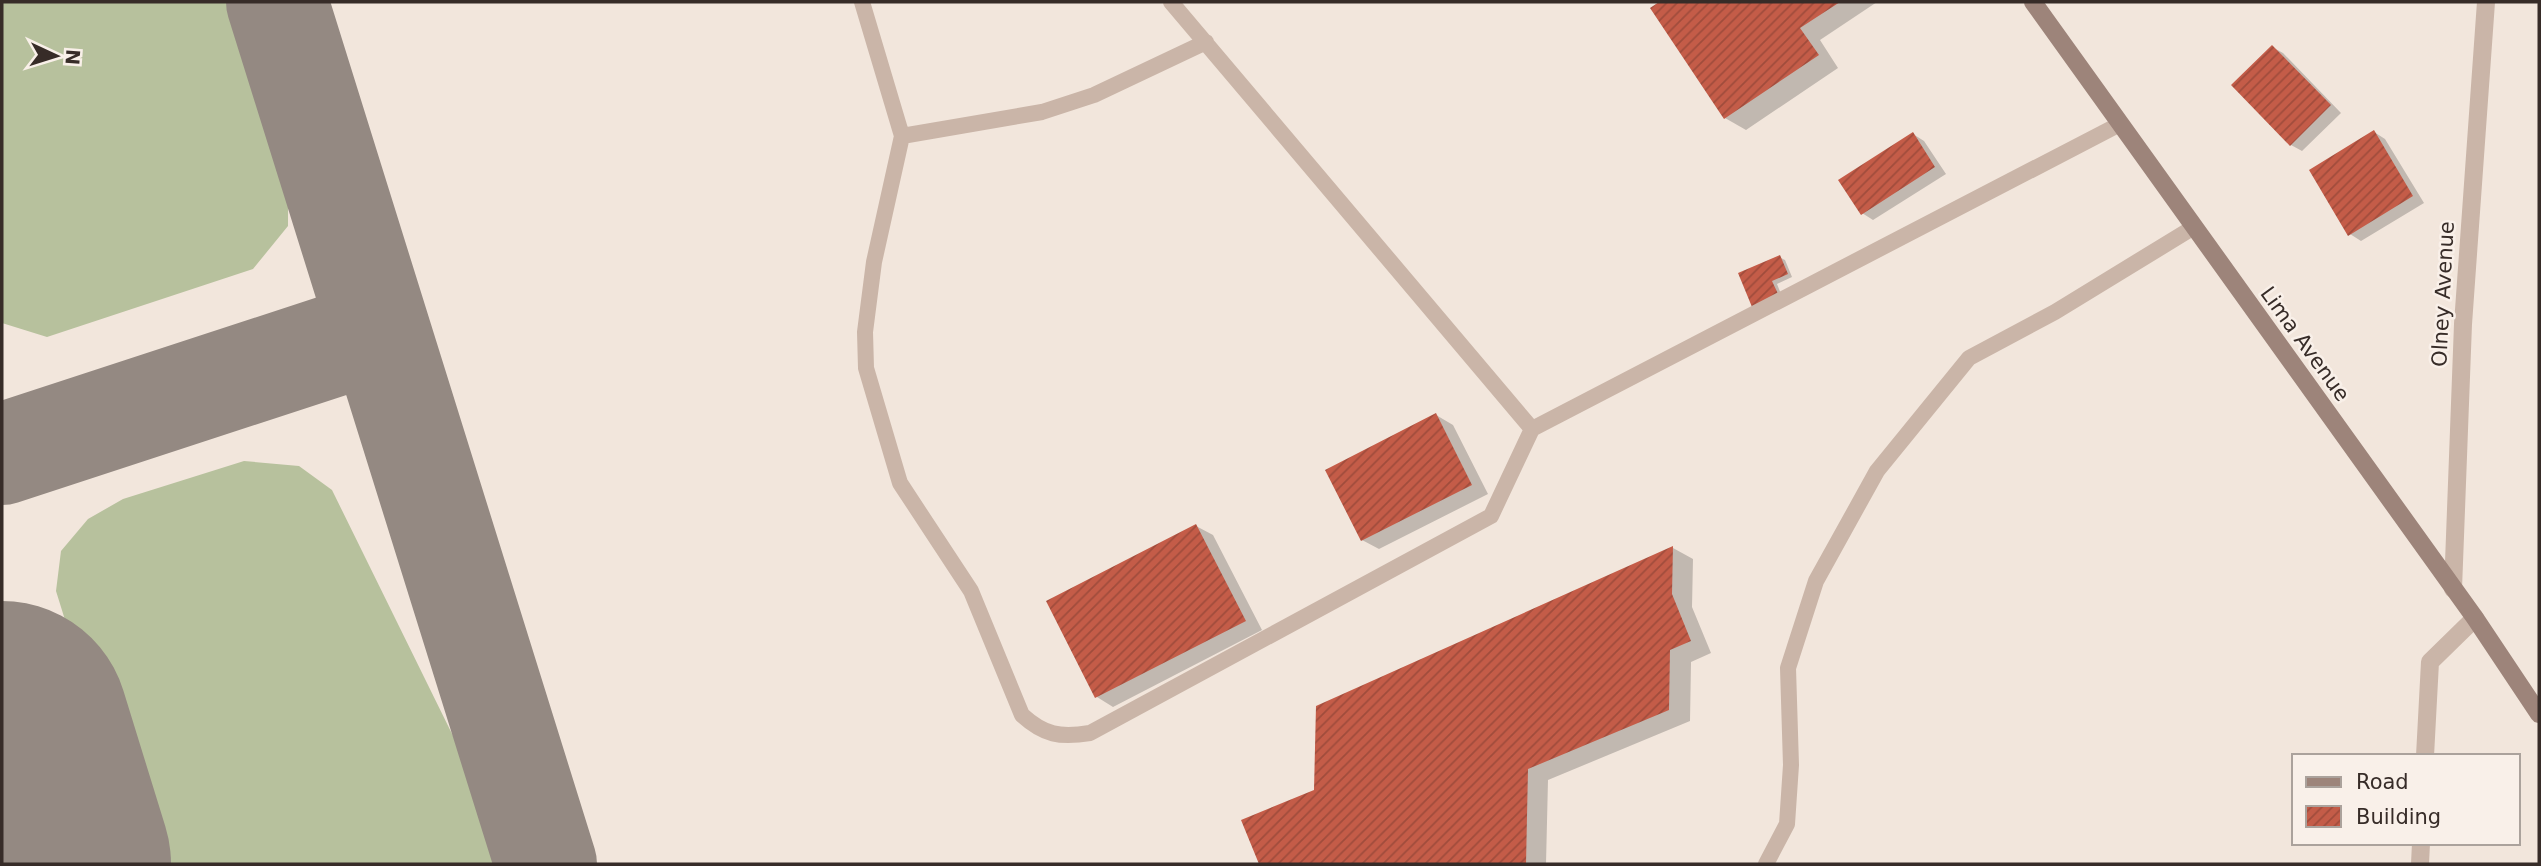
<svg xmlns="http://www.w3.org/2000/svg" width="2541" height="866" viewBox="0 0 2541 866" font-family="'DejaVu Sans',sans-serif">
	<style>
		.grass { fill: #b7c19d }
		.shadow { fill: #0003 }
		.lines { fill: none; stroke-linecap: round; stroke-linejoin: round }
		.taxiway { stroke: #948982; stroke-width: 102 }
		.runway { stroke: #948982; stroke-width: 254 }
		.building { fill: url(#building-hatch) }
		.lane { stroke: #cab5a8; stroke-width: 16 }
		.street { stroke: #cab5a8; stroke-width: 18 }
		.secondary { stroke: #9d847a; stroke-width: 18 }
		.labels { text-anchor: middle; stroke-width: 5; stroke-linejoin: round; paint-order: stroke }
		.street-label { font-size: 21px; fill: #372c28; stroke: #f9f0e9 }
	</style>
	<defs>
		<pattern id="building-hatch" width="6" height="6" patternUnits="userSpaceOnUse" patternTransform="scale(1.75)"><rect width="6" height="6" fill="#c45c48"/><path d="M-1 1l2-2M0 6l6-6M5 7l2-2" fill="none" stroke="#a04c3c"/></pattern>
	</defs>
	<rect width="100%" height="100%" fill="#f2e6dc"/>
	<path class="grass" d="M2 2H253L288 194V226L253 269 47 337 2 323Z
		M244 461 299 466 332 490 457 744 494 864H141L56 591 61 551 88 519 123 499Z"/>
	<path class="shadow" d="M1662 2H1877L1820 40 1838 68 1746 130 1725 118 1652 8Z
		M2272 47 2283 53 2341 113 2302 151 2291 145Z
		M2374 132 2385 139 2424 203 2361 241 2350 234Z
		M1913 134 1924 141 1946 174 1873 220 1862 213Z
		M1779 257 1785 260 1792 277 1777 284 1783 299 1759 309Z
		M1436 415 1453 425 1488 494 1379 549 1362 540Z
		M1196 526 1213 535 1262 630 1113 707 1097 697Z
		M1673 548 1693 559 1692 607 1711 653 1691 662 1690 721 1548 780 1546 864H1261L1243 821 1315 791Z"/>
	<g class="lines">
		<path class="taxiway" d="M277 2 546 864
			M2 454 378 331"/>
		<path class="runway" d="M2 728 44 864"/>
	</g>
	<path class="building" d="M1659 2H1840L1800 28 1819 55 1724 119 1650 8Z
		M2272 45 2331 105 2290 146 2231 85Z
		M2374 130 2413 196 2348 236 2309 170Z
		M1913 132 1935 167 1861 215 1838 180Z
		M1780 255 1788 274 1772 281 1779 296 1752 307 1738 273Z
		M1436 413 1472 485 1361 541 1325 470Z
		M1196 524 1246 621 1095 698 1046 601Z
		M1673 546 1672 594 1691 641 1670 650 1669 710 1528 769 1526 864H1259L1241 820 1314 790 1316 706Z"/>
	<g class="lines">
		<path class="lane" d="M862 2 902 136 874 262 865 332 866 368 900 483 971 591 1022 715C1044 735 1060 738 1090 733L1491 516 1532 429
			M1171 2 1532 429 2120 124
			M902 136 1042 112 1094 95 1206 42
			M1766 864 1787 824 1791 765 1788 668 1816 581 1877 471 1969 358 2055 312 2194 227"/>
		<path class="street" d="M2453 589 2463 324 2486 2
			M2425 756 2430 662 2475 618
			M2420 864 2421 843"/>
		<path class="secondary" d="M2033 2 2475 618 2539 714"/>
	</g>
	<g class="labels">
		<g class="street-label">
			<text transform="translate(2443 294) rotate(-87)" y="7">Olney Avenue</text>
			<text transform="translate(2305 344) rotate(54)" y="7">Lima Avenue</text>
		</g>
	</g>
	<rect width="2541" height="866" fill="none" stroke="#372c28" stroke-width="7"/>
	<rect x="2292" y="754" width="228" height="91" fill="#f9f0e9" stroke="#aba29c" stroke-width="2"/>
	<rect x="2306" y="777" width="35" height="10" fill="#9d847a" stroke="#aba29c" stroke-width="2"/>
	<text x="2356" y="789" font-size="21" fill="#372c28">Road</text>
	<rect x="2306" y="806" width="35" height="21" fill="url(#building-hatch)" stroke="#aba29c" stroke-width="2"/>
	<text x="2356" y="824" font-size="21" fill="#372c28">Building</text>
	<g transform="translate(56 56) rotate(94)" stroke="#f9f0e9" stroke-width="5" paint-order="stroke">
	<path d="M0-5L12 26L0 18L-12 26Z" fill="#372c28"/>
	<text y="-10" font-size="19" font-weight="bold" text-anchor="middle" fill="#372c28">N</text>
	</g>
</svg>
